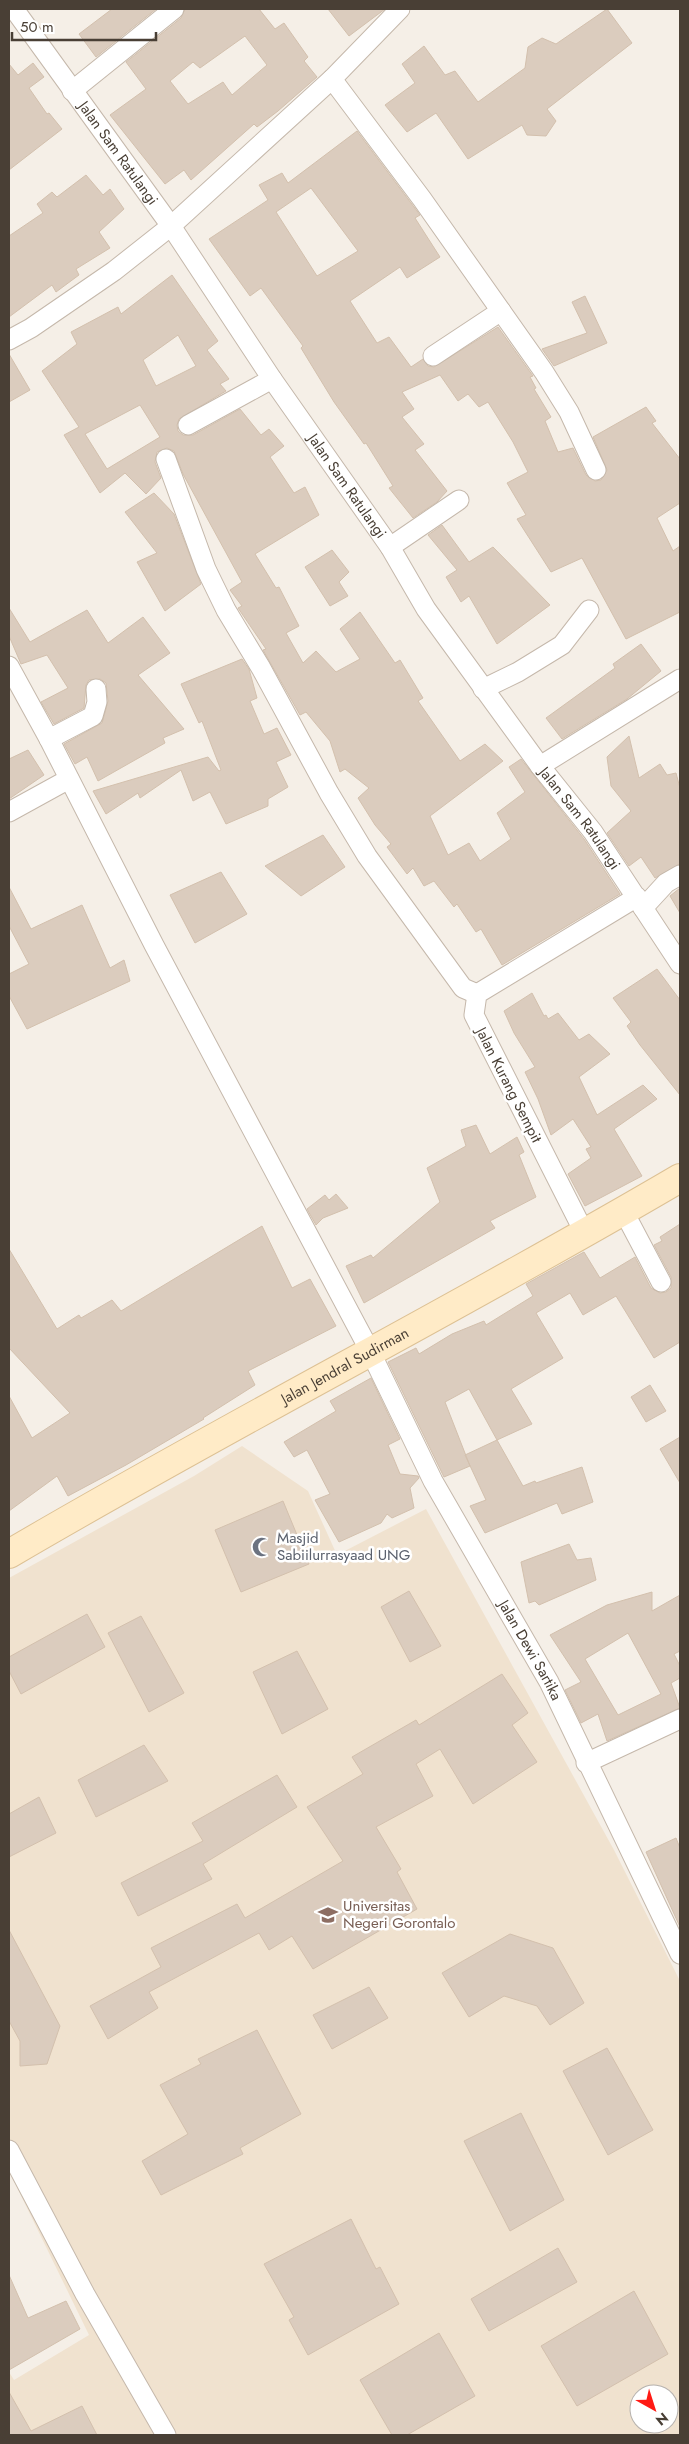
<svg xmlns="http://www.w3.org/2000/svg" width="689" height="2444" viewBox="0 0 689 2444" font-family="Jost,sans-serif">
	<style>
		.education { fill: #f0e2cf; fill-rule: evenodd }
		.building { fill: #dbccbe; stroke: #d3c0ad; fill-rule: evenodd }
		.lines { fill: none; stroke-linecap: round; stroke-linejoin: round }
		.street-casing { stroke: #c5b8ab; stroke-width: 21 }
		.secondary-casing { stroke: #ddc194; stroke-width: 30 }
		.street { stroke: #fff; stroke-width: 19 }
		.secondary { stroke: #ffebc7; stroke-width: 28 }
		.labels { text-anchor: middle; stroke-width: 5; stroke-linejoin: round; paint-order: stroke }
		.street-label { font-size: 15px; fill: #493f35; stroke: #fff }
		.worship-label { font-size: 15px; fill: #5b616d; stroke: #fff; text-anchor: start }
		.education-label { font-size: 15px; fill: #785e54; stroke: #fff; text-anchor: start }
	</style>
	<rect width="100%" height="100%" fill="#f5efe7"/>
	<path class="education" d="M242 1446 308 1491 337 1555 426 1509 614 1850 680 1981V2435H9V2372L14 2380 89 2335 9 2171V1578L194 1476ZM639 2394H669V2424H639Z"/>
	<path class="building" d="M112 9H156L96 57 79 34Z
		M185 9H259L275 29 284 23 308 57 304 61 317 77 278 111 257 127 254 124 191 180 184 170 165 184 110 115 146 89 126 62 181 18ZM245 36 267 65 232 95 223 82 188 104 170 81 193 62 200 68Z
		M328 9H385L349 36Z
		M607 9 632 43 547 109 556 121 546 136 527 135 522 125 468 159 436 113 407 132 385 105 415 83 402 64 424 46 445 75 455 71 478 102 525 68 528 47 542 38 556 44Z
		M33 63 44 77 29 88 47 114 49 113 62 129 9 170V64L18 75Z
		M357 131 420 215 415 218 440 257 407 278 400 267 350 301 377 343 389 337 411 367 423 359 428 366 434 367 498 327 533 376 530 377 536 388 534 389 551 417 545 421 558 452 573 448 586 475 595 481 601 480 607 470 593 437 646 407 656 421 652 423 680 459V503L657 518 673 551 680 546V612L626 639 582 558 551 572 517 519 526 515 507 483 528 472 513 442 488 402 479 407 468 394 458 401 440 375 402 392 414 409 402 417 424 444 415 450 447 491 437 502 413 518 389 488 393 486 366 443 364 444 334 402 301 348 303 346 261 288 250 296 209 239 268 200 259 185 282 173 288 183ZM311 188 358 251 317 276 276 212Z
		M86 175 103 195 110 189 124 209 99 232 110 248 76 269 79 275 56 292 52 285 9 317V236L43 213 37 204 52 192 57 197Z
		M172 275 218 341 207 350 229 379 220 384 226 391 179 419 177 425 178 431 183 435H193L240 409 261 435 269 429 284 446 270 457 294 493 305 487 319 515 255 554 276 588 279 587 299 626 286 633 303 663 316 651 336 672 360 659 340 629 360 612 395 663 400 660 423 698 418 701 460 761 485 744 503 761 430 816 448 855 469 843 480 861 511 839 497 813 525 792 509 767 521 759 584 839 620 894 502 965 481 929 476 932 457 904 454 907 434 881 424 886 413 868 407 874 387 847 391 844 375 825 358 798 369 788 345 769 340 772 330 741 306 712 300 715 263 650 266 649 238 608 242 606 230 590 242 582 183 474 174 451 167 448 157 452 155 462 161 478 146 494 125 473 100 493 64 435 79 427 42 371 77 344 71 332 118 307 121 314ZM178 335 196 366 156 386 143 360ZM140 405 160 437 107 469 85 434Z
		M585 296 607 343 554 366 542 349 587 333 572 302Z
		M9 354 30 390 9 402Z
		M154 493 174 514 201 584 165 611 137 562 157 553 125 512Z
		M442 525 469 562 493 547 550 605 497 644 469 596 461 602 446 577 457 570 428 535Z
		M332 550 349 572 339 582 348 596 330 606 305 567Z
		M9 608 30 642 87 610 108 643 143 617 170 653 138 675 184 729 163 738 165 743 98 781 87 757 75 764 64 744 102 723 108 701 106 683 100 679 89 680 86 685 84 708 54 724 41 702 68 688 47 655 21 664 9 636Z
		M641 644 661 671 627 699 562 739 546 718 615 668 613 664Z
		M242 659 249 669 257 698 250 701 264 734 277 728 291 755 276 762 288 787 268 799V806L226 824 210 792 193 801 181 770 140 798 138 793 106 814 93 791 208 757 219 771 221 770 202 721 199 723 181 684Z
		M629 736 639 778 660 764 667 775 676 773 680 788V864L655 878 641 857 629 866 607 833 631 811 611 786 607 757Z
		M28 750 44 775 9 799V759Z
		M323 835 345 867 301 896 265 866Z
		M221 872 247 914 195 943 170 895Z
		M9 887 31 929 82 905 110 968 124 960 130 981 27 1029 9 996V974L29 964 9 926Z
		M680 888V913L670 896Z
		M657 969 680 1000V1095L640 1045 627 1026 631 1022 613 998Z
		M532 993 544 1016 546 1015 548 1019 558 1013 579 1040 589 1034 610 1054 579 1077 597 1115 643 1085 657 1099 614 1129 642 1176 585 1206 568 1174 591 1158 586 1149 591 1147 573 1119 551 1135 538 1099 525 1072 535 1067 514 1033 504 1011Z
		M476 1125 490 1154 517 1137 524 1152 519 1155 536 1197 490 1221 495 1228 364 1303 346 1266 371 1255 373 1258 440 1202 427 1168 466 1146 461 1130Z
		M336 1194 348 1208 323 1218 316 1225 307 1209 325 1195 329 1200Z
		M680 1224V1342L654 1358 616 1296 583 1315 570 1293 536 1313 563 1358 511 1389 532 1424 497 1440 469 1389 445 1402 470 1466 444 1477 388 1362 416 1348 419 1354 452 1334 484 1321 486 1325 533 1296 526 1284 584 1252 600 1278 635 1257 651 1288 660 1293 666 1292 671 1288V1277L654 1245 662 1241 660 1237Z
		M262 1226 292 1288 310 1279 336 1326 248 1371 255 1385 203 1418 204 1419 126 1465 68 1496 57 1476 9 1511V1396L32 1438 70 1413 9 1348V1249L57 1329 79 1315 81 1318 112 1300 121 1311Z
		M371 1378 400 1439 388 1445 400 1474 418 1476 419 1478 410 1488 414 1508 392 1518 387 1514 381 1523 339 1542 315 1500 330 1494 307 1450 294 1457 284 1442 336 1411 330 1401Z
		M650 1385 666 1411 646 1422 631 1397Z
		M680 1437V1483L660 1449Z
		M497 1440 523 1486 535 1481 536 1483 582 1467 593 1502 562 1514 557 1503 485 1533 470 1506 486 1500 465 1455Z
		M283 1501 309 1564 241 1592 215 1530Z
		M569 1544 577 1560 591 1558 596 1580 539 1605 535 1601 529 1603 521 1562Z
		M409 1591 441 1646 410 1662 381 1607Z
		M652 1592V1611L680 1595V1651L674 1654 680 1666V1678L671 1683 680 1708 607 1741 598 1714 581 1723 565 1690 581 1682 550 1635 607 1605ZM628 1633 661 1694 618 1715 585 1659Z
		M87 1614 105 1647 21 1694 9 1671V1657Z
		M141 1616 184 1693 149 1712 108 1633Z
		M297 1651 328 1709 282 1734 253 1672Z
		M502 1674 528 1713 512 1725 537 1762 473 1804 440 1749 416 1764 433 1796 376 1827 401 1869 397 1872 417 1909 313 1969 292 1936 269 1950 259 1933 149 1992 158 2008 108 2039 90 2006 161 1967 151 1948 237 1904 245 1918 343 1861 307 1807 363 1774 352 1757 416 1720 419 1725Z
		M144 1745 168 1781 96 1817 78 1780Z
		M277 1775 297 1807 203 1864 212 1879 138 1916 121 1883 203 1841 192 1823Z
		M39 1797 56 1833 9 1857V1814Z
		M676 1838 680 1848V1927L646 1852Z
		M9 1930 60 2026 47 2064 20 2066V2041L9 2021Z
		M510 1934 553 1948 584 2003 550 2025 537 2006 504 1996 469 2017 442 1973Z
		M369 1987 388 2018 332 2049 313 2015Z
		M257 2030 301 2114 240 2148 243 2154 161 2195 142 2161 188 2134 160 2085 201 2064 198 2059Z
		M607 2048 653 2130 608 2155 563 2071Z
		M521 2113 564 2200 510 2231 464 2141Z
		M351 2219 376 2269 380 2267 399 2304 308 2355 289 2320 294 2317 264 2264Z
		M558 2248 577 2282 489 2331 471 2299Z
		M9 2275 28 2318 66 2301 80 2329 9 2370Z
		M634 2291 668 2354 577 2406 541 2346Z
		M439 2333 475 2396 407 2435H392L360 2380Z
		M9 2392 31 2431 82 2406 97 2435H9Z"/>
	<g class="lines">
		<defs>
			<g id="street">
				<path id="s1" d="M14 9 171 226 272 379 390 547 426 609 540 766 593 832 680 964"/>
				<path d="M332 79 422 199 544 372 569 412 596 470"/>
				<path d="M72 91 174 9"/>
				<path d="M9 340 31 328 114 271 171 226 332 79 400 9"/>
				<path d="M433 356 501 311"/>
				<path d="M188 425 272 379"/>
				<path d="M166 459 206 569 226 610 261 668 329 793 367 856 463 988 477 994"/>
				<path d="M390 547 459 500"/>
				<path id="s2" d="M9 666 49 739 154 945 370 1351 433 1481 549 1682 680 1954"/>
				<path d="M483 689 518 672 562 645 589 610"/>
				<path d="M49 739 93 716 97 702 96 689"/>
				<path d="M540 766 680 679"/>
				<path d="M9 812 69 779"/>
				<path d="M643 908 666 883 680 875"/>
				<path d="M624 1212 661 1282"/>
				<path d="M585 1234 474 1015 477 994 637 897"/>
				<path d="M586 1763 680 1719"/>
				<path d="M9 2150 85 2294 166 2435"/>
			</g>
			<g id="secondary">
				<path id="s3" d="M9 1554C230 1424 459 1308 680 1178"/>
			</g>
		</defs>
		<use href="#street" class="street-casing"/>
		<use href="#secondary" class="secondary-casing"/>
		<use href="#street" class="street"/>
		<use href="#secondary" class="secondary"/>
	</g>
	<defs>
		<symbol id="mosque-bare" viewBox="-9 -9 18 18"><path d="M3.5-4.9A6 6 0 1 0 3.5 4.9A5 5 0 1 1 3.5-4.9Z" fill="#6b7280" stroke="#fff" stroke-width="2.5" paint-order="stroke"/></symbol>
		<symbol id="university-bare" viewBox="-9 -9 18 18"><path d="M0-5L7-2L0 1L-7-2ZM-4 1L0 2.5L4 1V4Q0 6-4 4Z" fill="#8d6e63" stroke="#fff" stroke-width="2.5" paint-order="stroke"/></symbol>
	</defs>
	<g fill-rule="evenodd">
		<use href="#mosque-bare" x="248" y="1533" width="28" height="28"/>
		<use href="#university-bare" x="314" y="1901" width="28" height="28"/>
	</g>
	<g class="labels">
		<g class="street-label">
			<text dy="5" stroke="none"><textPath href="#s1" startOffset="178">Jalan Sam Ratulangi</textPath></text>
			<text dy="5" stroke="none"><textPath href="#s1" startOffset="582">Jalan Sam Ratulangi</textPath></text>
			<text dy="5" stroke="none"><textPath href="#s1" startOffset="988">Jalan Sam Ratulangi</textPath></text>
			<text transform="translate(509 1085) rotate(63)" y="5">Jalan Kurang Sempit</text>
			<text dy="5" stroke="none"><textPath href="#s3" startOffset="385">Jalan Jendral Sudirman</textPath></text>
			<text dy="5" stroke="none"><textPath href="#s2" startOffset="1114">Jalan Dewi Sartika</textPath></text>
		</g>
		<g class="worship-label">
			<text x="277" y="1543">Masjid<tspan x="277" dy="17">Sabiilurrasyaad UNG</tspan></text>
		</g>
		<g class="education-label">
			<text x="343" y="1911">Universitas<tspan x="343" dy="17">Negeri Gorontalo</tspan></text>
		</g>
	</g>
	<rect width="689" height="2444" fill="none" stroke="#493f35" stroke-width="20"/>
	<g transform="translate(654 2409) rotate(141)"><circle r="24" fill="#ffffff" stroke="#b6b2ae"/>
	<path d="M0-4L9 19L0 12L-9 19Z" fill="#ff1a14"/>
	<text y="-8" font-size="14" font-weight="bold" text-anchor="middle" fill="#493f35">N</text>
	</g>
	<path d="M12 32v8h144v-8" fill="none" stroke="#493f35" stroke-width="2.5"/>
	<text x="20" y="32" font-size="15" fill="#493f35" stroke="#ffffff" stroke-width="4" paint-order="stroke">50 m</text>
</svg>
